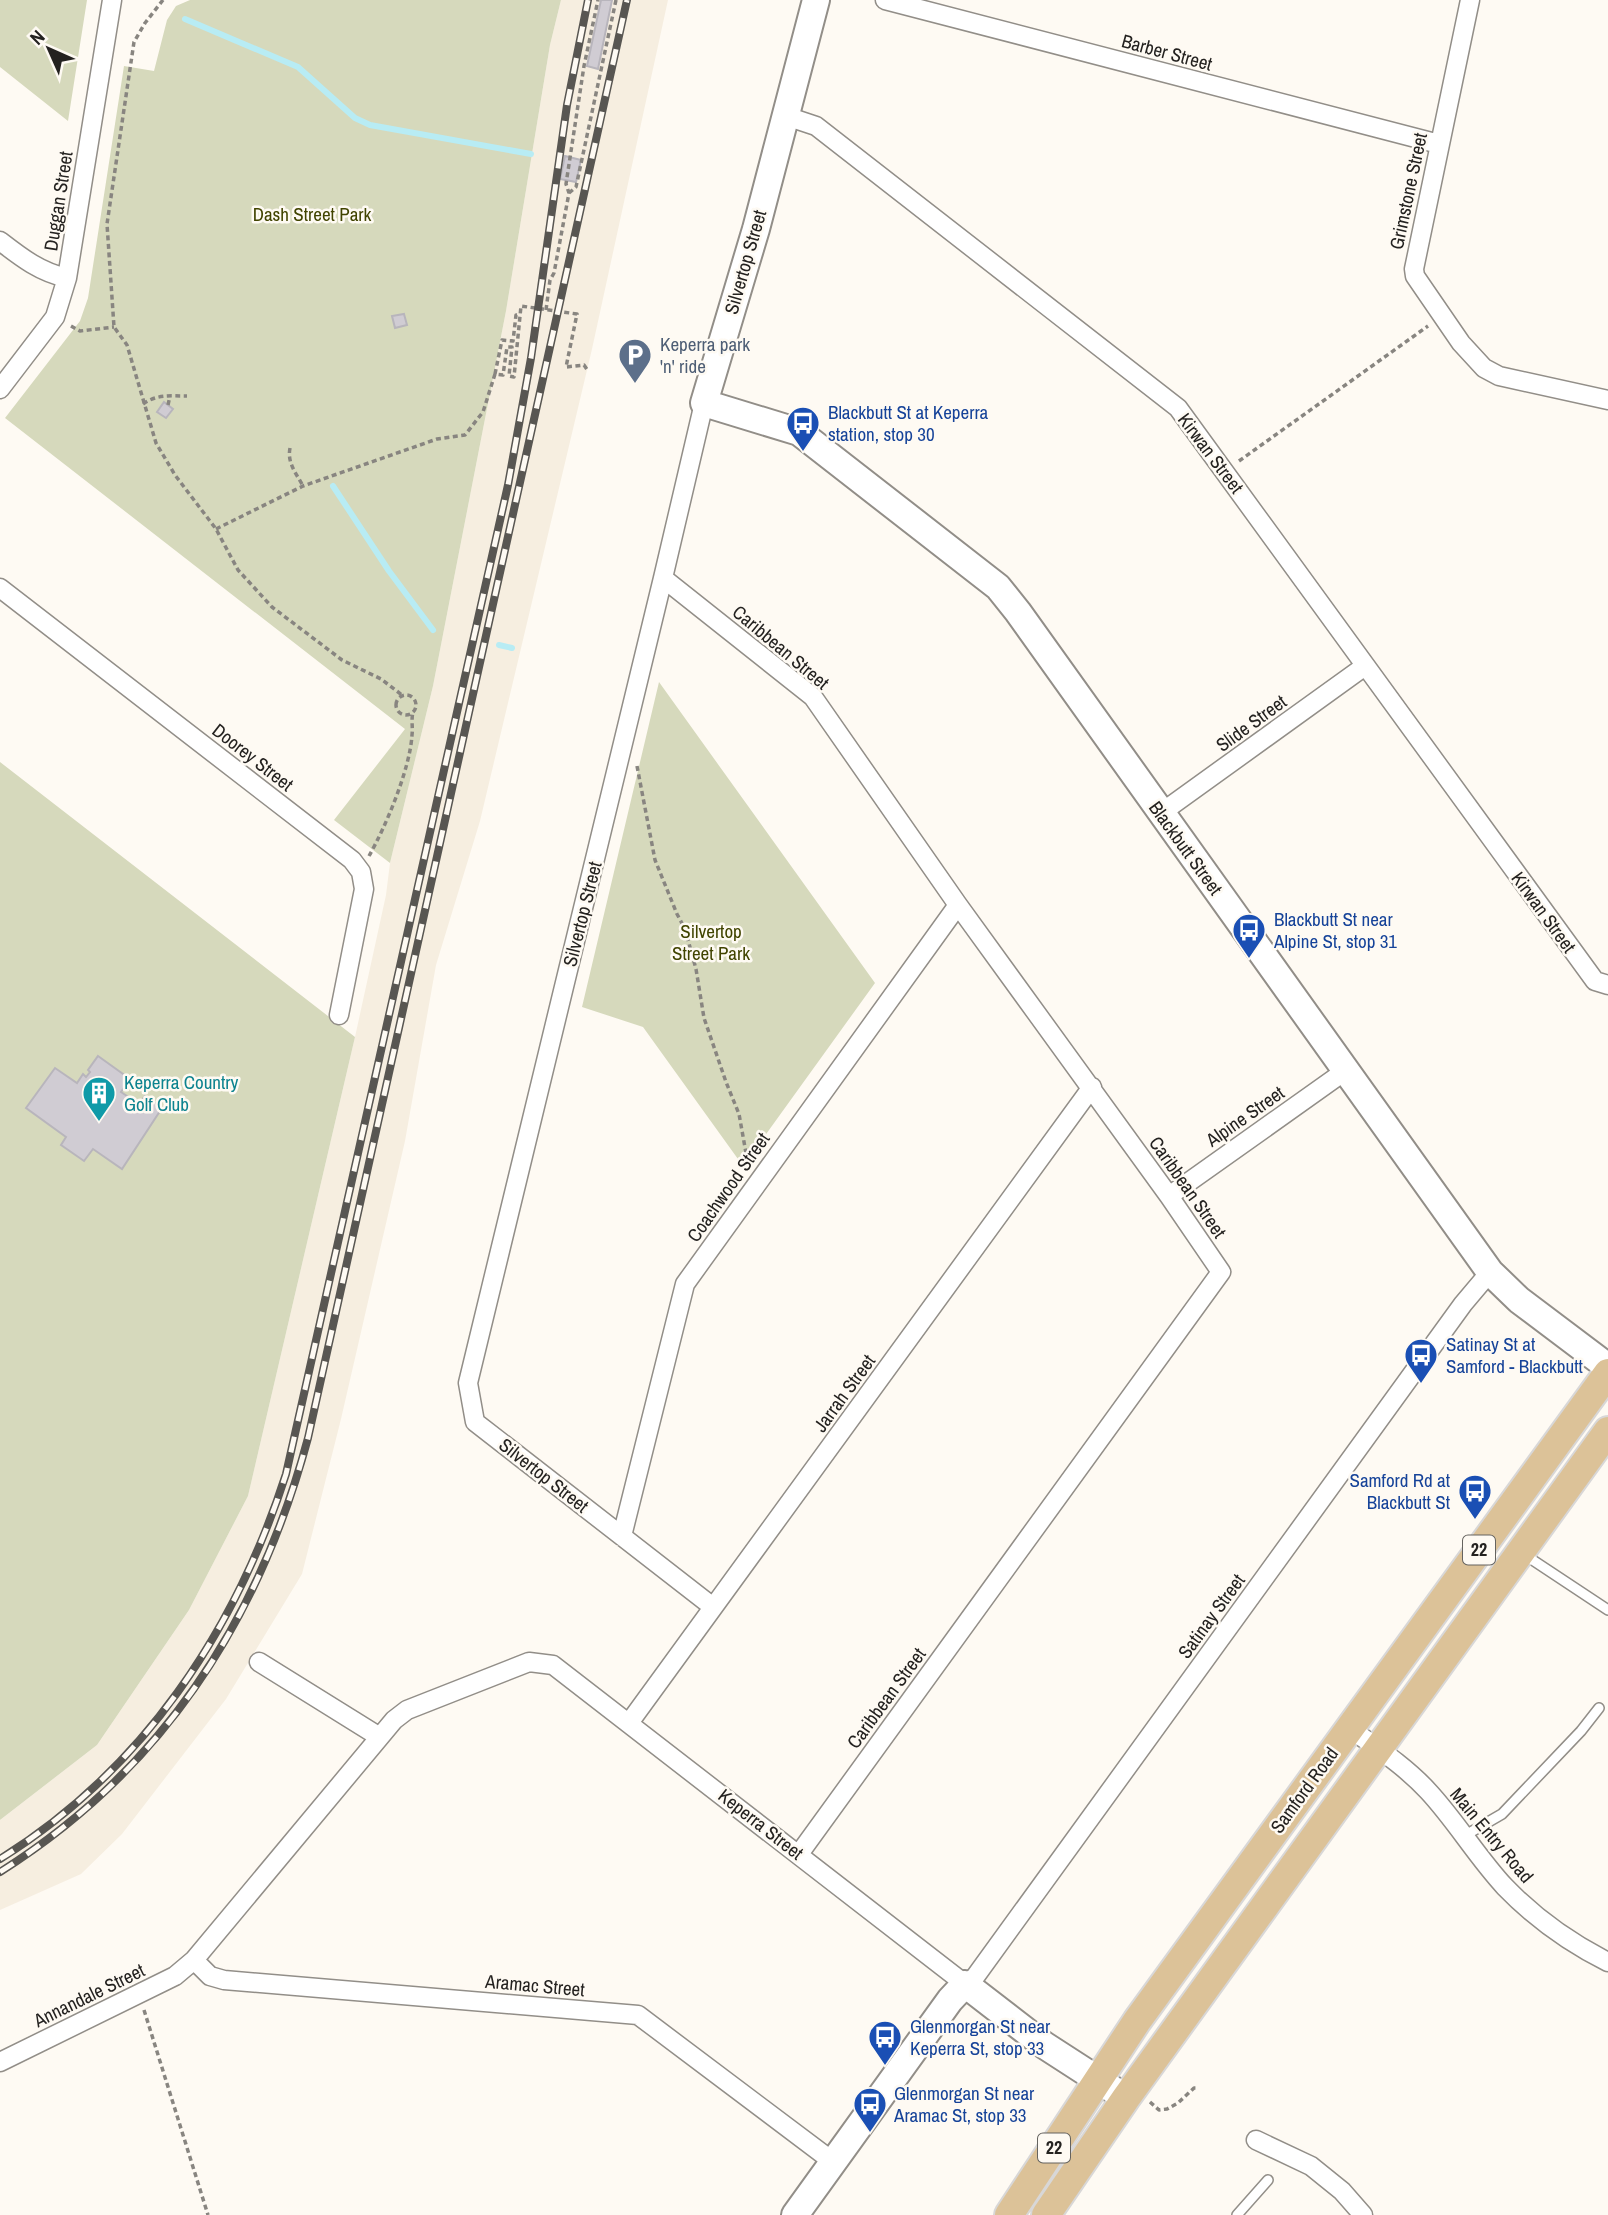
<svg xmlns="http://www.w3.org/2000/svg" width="1608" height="2215" viewBox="0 0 1608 2215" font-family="'Archivo Narrow',sans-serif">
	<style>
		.built { fill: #f6eee0 }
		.green { fill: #d6d9bc }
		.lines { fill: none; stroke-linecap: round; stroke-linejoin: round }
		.stream { stroke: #b8ecf4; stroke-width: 6 }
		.building { fill: #d0ccd3; stroke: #b8b5bc; stroke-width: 2 }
		.lane-casing { stroke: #928e88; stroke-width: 12 }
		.street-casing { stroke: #928e88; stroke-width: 21 }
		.secondary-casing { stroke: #928e88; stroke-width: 30 }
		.primary-casing { stroke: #d8d7d7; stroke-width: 32 }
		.path { stroke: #888580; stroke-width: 3.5; stroke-dasharray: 5 3.5; stroke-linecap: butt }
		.lane { stroke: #fff; stroke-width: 9 }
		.street { stroke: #fff; stroke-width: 18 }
		.secondary { stroke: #fff; stroke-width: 26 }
		.primary { stroke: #dcc298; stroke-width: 28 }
		.rail-casing { stroke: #585652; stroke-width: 8 }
		.rail { stroke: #fefaf3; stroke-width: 5; stroke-dasharray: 16; stroke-linecap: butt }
		.labels { text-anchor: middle; stroke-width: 5; stroke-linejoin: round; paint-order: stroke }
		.shield { fill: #fefaf3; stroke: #65635f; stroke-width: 2 }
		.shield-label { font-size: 18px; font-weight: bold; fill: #242220 }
		.street-label { font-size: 19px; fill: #242220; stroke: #fefaf3 }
		.park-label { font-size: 19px; fill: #414400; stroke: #fefaf3 }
		.service-label { font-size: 19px; fill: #4e5e75; stroke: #fefaf3; text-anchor: start }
		.transit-label { font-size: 19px; fill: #164399; stroke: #fefaf3; text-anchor: start }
		.culture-label { font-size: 19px; fill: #0d838f; stroke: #fefaf3; text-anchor: start }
	</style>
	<rect width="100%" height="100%" fill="#fefaf3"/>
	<path class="built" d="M561 0H668L592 349 480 821 436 965 405 1141 341 1419 302 1574 226 1699 122 1834 81 1874 0 1910V1820L97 1745 189 1610 248 1496 355 1037 386 895 390 863 433 686 506 311 550 45Z"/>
	<path class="green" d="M0 0H87L68 121 0 67Z
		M190 0H561L550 45 506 311 433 686 390 863 334 820 405 729 5 418 80 321 88 298 124 66 154 71 167 20 176 6Z
		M659 682 875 983 743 1166 643 1027 582 1007Z
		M0 762 355 1037 248 1496 189 1610 97 1745 0 1820Z"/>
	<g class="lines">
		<path class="stream" d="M185 19 298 67 355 118 370 125 531 154
			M333 486 389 571 433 630
			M499 645 512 648"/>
	</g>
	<path class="building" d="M601 0H612L598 69 587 66Z
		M565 156 581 160 576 182 560 179Z
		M404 314 407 325 395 328 392 316Z
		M164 402 173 409 166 418 157 412Z
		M98 1056 130 1079 121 1092 139 1104 145 1096 162 1108 122 1169 93 1149 84 1161 61 1145 66 1137 26 1108 55 1068 77 1083 83 1074 86 1077 90 1072 88 1070Z"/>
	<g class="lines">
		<defs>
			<path id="lane" d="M1522 1553 1608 1610
				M1464 1836 1502 1814 1581 1731 1599 1708
				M1237 2215 1268 2180"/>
			<path id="street" d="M885 0 1439 144
				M1470 0 1414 269 1415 276 1461 343 1484 368 1499 376 1608 400
				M786 116 816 126 1178 408 1595 981 1608 985
				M0 241C22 258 40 272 67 278
				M0 389 55 317 67 278 112 0
				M704 403 663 578 468 1383 475 1422 713 1607
				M663 578 813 697 958 905 1169 1196 1221 1272 799 1854
				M0 588 352 860 361 872 364 889 339 1015
				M1161 813 1365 666
				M1169 1196 1345 1071
				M622 1536 685 1284 958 905
				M259 1662 378 1736
				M629 1723 1092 1087
				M1349 1728C1377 1748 1405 1766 1428 1791 1456 1821 1477 1857 1505 1887 1535 1918 1570 1943 1608 1962
				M194 1960 210 1976 224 1980 638 2015 832 2161
				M0 2062 175 1976 194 1960 394 1720 407 1710 529 1662 553 1665 965 1984 975 1977 1463 1304 1490 1272
				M1256 2140 1311 2166 1342 2191 1363 2215"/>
			<path id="secondary" d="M816 0 756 229 704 403 799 432 998 587 1018 612 1490 1272 1519 1300 1608 1367
				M795 2215 950 2000 965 1984 1044 2045 1126 2098"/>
			<path id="primary" d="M1009 2215 1137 2021 1608 1373
				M1046 2215 1126 2098 1608 1431"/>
		</defs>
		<use href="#lane" class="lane-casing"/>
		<use href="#street" class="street-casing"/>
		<use href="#secondary" class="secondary-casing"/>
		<use href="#primary" class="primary-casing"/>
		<path class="path" d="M163 0 145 23 134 42 107 224 114 327 127 345 156 443 175 475 216 529 238 570 272 607 342 660 381 679 402 695
			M569 193 576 187 616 0
			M546 310 550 280 554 273 569 193 566 184 584 66 598 0
			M71 326 80 331 114 327
			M495 374 502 340 513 341 516 315H520
			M143 404C157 394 170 396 187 396
			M168 405 170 396
			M290 448C287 463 296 473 303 486
			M1239 461 1428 326
			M216 529 303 486 437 439 465 435 483 412 495 374 503 375 507 347H512L509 376 514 377 521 306 577 314 566 367 584 365 588 371
			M396 705a10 10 0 1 1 20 0a10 10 0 1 1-20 0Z
			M637 766 655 860 677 914 685 929 696 969 704 1018 726 1082 739 1114 748 1164
			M369 856C386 826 410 769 412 735 413 727 411 720 413 712
			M144 2010 208 2215
			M1150 2102 1159 2110 1167 2109 1178 2103 1194 2088H1198"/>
		<use href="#lane" class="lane"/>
		<use href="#street" class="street"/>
		<use href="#secondary" class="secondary"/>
		<use href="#primary" class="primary"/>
		<defs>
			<path id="rail" d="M0 1859C143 1770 235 1632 286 1474L508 485 531 358 567 105 588 0
				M0 1872C162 1770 259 1621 308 1438L627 0"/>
		</defs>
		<use href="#rail" class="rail-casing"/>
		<use href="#rail" class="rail"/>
	</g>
	<defs>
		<symbol id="parking-pin" viewBox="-11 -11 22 30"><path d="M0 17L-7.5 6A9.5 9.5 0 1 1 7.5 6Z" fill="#5c6f8a" stroke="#fefaf3"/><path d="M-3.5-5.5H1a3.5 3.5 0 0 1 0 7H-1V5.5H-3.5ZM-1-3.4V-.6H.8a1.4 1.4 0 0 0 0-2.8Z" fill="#fff"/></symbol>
		<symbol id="bus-pin" viewBox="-11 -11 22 30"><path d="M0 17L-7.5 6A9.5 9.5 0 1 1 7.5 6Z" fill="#1a4fb4" stroke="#fefaf3"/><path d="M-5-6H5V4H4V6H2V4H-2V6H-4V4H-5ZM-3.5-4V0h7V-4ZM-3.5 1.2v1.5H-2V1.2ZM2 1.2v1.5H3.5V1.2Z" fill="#fff"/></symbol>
		<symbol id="building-pin" viewBox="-11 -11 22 30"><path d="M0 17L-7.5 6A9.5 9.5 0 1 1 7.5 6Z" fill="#0f9aa8" stroke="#fefaf3"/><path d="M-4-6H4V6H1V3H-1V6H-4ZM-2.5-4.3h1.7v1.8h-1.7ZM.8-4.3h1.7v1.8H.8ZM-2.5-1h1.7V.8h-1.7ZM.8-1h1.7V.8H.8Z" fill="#fff"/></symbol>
	</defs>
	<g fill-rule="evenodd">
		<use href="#parking-pin" x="616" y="336" width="38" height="52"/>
		<use href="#bus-pin" x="784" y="404" width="38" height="52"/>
		<use href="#bus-pin" x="1230" y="911" width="38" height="52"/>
		<use href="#building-pin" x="80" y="1074" width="38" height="52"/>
		<use href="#bus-pin" x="1402" y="1336" width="38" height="52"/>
		<use href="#bus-pin" x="1456" y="1472" width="38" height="52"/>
		<use href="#bus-pin" x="866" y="2018" width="38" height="52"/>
		<use href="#bus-pin" x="851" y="2085" width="38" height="52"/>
	</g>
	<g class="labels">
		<g class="shield">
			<rect x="1463" y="1535.5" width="32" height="29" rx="5"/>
			<rect x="1038" y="2133.5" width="32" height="29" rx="5"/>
		</g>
		<g class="shield-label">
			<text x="1479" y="1556">22</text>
			<text x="1054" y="2154">22</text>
		</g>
		<g class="street-label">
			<text transform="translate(1167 52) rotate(15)" y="7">Barber Street</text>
			<text transform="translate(1408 191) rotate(-78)" y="7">Grimstone Street</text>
			<text transform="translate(58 201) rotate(-81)" y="7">Duggan Street</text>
			<text transform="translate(745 262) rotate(-74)" y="7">Silvertop Street</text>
			<text transform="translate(1211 453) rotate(53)" y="7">Kirwan Street</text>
			<text transform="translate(781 647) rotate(40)" y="7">Caribbean Street</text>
			<text transform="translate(1251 723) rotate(-36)" y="7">Slide Street</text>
			<text transform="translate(253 757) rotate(38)" y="7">Doorey Street</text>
			<text transform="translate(1186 848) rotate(54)" y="7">Blackbutt Street</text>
			<text transform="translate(1544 912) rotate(54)" y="7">Kirwan Street</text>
			<text transform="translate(582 914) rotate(-76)" y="7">Silvertop Street</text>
			<text transform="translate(1245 1116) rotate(-35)" y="7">Alpine Street</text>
			<text transform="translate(728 1187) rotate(-55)" y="7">Coachwood Street</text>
			<text transform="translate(1188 1187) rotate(55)" y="7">Caribbean Street</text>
			<text transform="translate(844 1393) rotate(-54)" y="7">Jarrah Street</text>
			<text transform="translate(544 1475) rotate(38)" y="7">Silvertop Street</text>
			<text transform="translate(1211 1616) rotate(-54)" y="7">Satinay Street</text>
			<text transform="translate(886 1698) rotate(-54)" y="7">Caribbean Street</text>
			<text transform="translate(1304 1790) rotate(-54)" y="7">Samford Road</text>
			<text transform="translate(761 1824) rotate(38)" y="7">Keperra Street</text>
			<text transform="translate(1492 1835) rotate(50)" y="7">Main Entry Road</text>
			<text transform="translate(535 1985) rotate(5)" y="7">Aramac Street</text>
			<text transform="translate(89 1995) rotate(-26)" y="7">Annandale Street</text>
		</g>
		<g class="park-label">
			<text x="312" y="221">Dash Street Park</text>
			<text x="711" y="938">Silvertop<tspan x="711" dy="22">Street Park</tspan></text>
		</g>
		<g class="service-label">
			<text x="660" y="351">Keperra park<tspan x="660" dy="22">'n' ride</tspan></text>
		</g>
		<g class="transit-label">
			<text x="828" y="419">Blackbutt St at Keperra<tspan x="828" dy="22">station, stop 30</tspan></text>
			<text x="1274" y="926">Blackbutt St near<tspan x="1274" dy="22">Alpine St, stop 31</tspan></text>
			<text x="1446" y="1351">Satinay St at<tspan x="1446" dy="22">Samford - Blackbutt</tspan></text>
			<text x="1450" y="1487" text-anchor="end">Samford Rd at<tspan x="1450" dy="22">Blackbutt St</tspan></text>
			<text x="910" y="2033">Glenmorgan St near<tspan x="910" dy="22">Keperra St, stop 33</tspan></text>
			<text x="894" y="2100">Glenmorgan St near<tspan x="894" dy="22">Aramac St, stop 33</tspan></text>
		</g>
		<g class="culture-label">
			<text x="124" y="1089">Keperra Country<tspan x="124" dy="22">Golf Club</tspan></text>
		</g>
	</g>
	<g transform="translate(49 49) rotate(315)" stroke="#fefaf3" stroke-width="5" paint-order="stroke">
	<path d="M0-5L12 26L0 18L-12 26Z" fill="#242220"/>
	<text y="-10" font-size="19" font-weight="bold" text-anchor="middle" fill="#242220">N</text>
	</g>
</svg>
